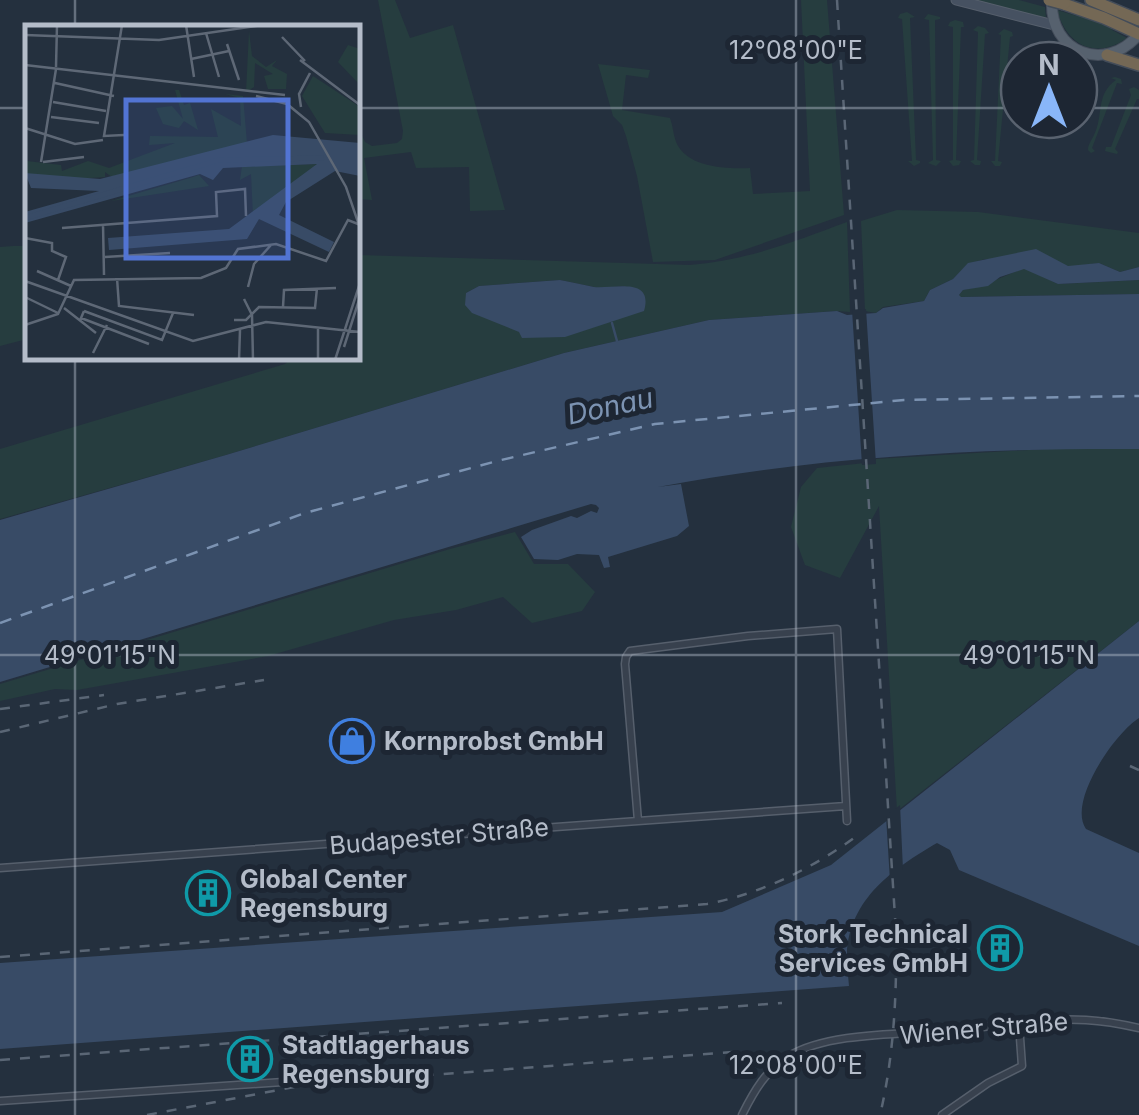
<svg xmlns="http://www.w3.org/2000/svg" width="1139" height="1115" viewBox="0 0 1139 1115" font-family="Inter,sans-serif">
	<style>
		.green { fill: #263d3f; fill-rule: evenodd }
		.water { fill: #384b66 }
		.pier { fill: #24303e }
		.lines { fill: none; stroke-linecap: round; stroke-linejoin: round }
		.stream { stroke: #384b66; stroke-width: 2.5 }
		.ferry { stroke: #7c93b2; stroke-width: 2.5; stroke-dasharray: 12 10; stroke-linecap: butt }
		.street-casing { stroke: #565f6c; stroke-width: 9 }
		.secondary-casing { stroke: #565f6c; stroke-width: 11 }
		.primary-casing { stroke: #444d5a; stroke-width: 12 }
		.highway-casing { stroke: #434c59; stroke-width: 14 }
		.street { stroke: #38414e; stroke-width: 6 }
		.secondary { stroke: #465161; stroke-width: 9 }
		.primary { stroke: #56616e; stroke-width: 10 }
		.highway { stroke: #746855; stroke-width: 11 }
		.rail { stroke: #5a6675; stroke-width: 2.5; stroke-dasharray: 10 10; stroke-linecap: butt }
		.highway-bridge-casing { stroke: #434c59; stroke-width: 14; stroke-linecap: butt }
		.highway-bridge { stroke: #746855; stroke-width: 11 }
		.ticks { fill: none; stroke: #b4bcc9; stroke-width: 2.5; stroke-opacity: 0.45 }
		.labels { text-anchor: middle; stroke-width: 10; stroke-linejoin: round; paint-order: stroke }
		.poi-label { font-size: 25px; font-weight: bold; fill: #b4bcc9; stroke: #1d2633; text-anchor: start }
		.street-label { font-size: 25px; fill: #b4bcc9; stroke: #1d2633 }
		.water-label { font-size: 28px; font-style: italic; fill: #7c93b2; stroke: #1d2633 }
		.inset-river { fill: none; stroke: #384b66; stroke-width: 5 }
		.inset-road { fill: none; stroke: #5e6876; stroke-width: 2.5 }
		.view { fill: #5274d3; fill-opacity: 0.15; stroke: #5274d3; stroke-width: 5 }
		.inset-edge { fill: none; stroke: #b4bcc9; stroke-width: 5 }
		.ticks-label { font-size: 25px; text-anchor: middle; fill: #b4bcc9; stroke: #1d2633; stroke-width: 10; stroke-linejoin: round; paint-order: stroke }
	</style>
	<rect width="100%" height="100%" fill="#24303e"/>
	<path class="green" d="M378 0H395L410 38 453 25 505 210 470 211 469 167 416 168 411 152 364 158 372 200 358 199V127L365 142 372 146 397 143 402 139 403 131Z
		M801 0H827L844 215 715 260 653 262 637 176 626 136 622 125 613 116 598 64 650 70 648 78 626 75 622 110 670 118C673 126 673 134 676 142 687 168 727 169 750 168L753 194 810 191Z
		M975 0H1019L1045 7 1046 19Z
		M1057 10 1077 16 1078 15 1112 28V30L1127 38C1096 60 1067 46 1057 10Z
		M907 12 915 17 910 18 916 160 920 161V163L914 166 908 161H912L902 19 898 18 900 14Z
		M928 14 940 17V19L935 20 936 160 941 161 936 166 928 163 933 160 929 20 924 19Z
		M955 20 963 22 964 27H961L956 160 961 161 959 165 953 166 949 161 953 160V27L948 26 950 22Z
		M978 26 985 28 989 33 985 34 977 160 981 161 980 165H975L970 161 974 160 978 32 973 30Z
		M1004 29 1012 32 1013 36 1010 37 998 161 1002 162 1000 166H995L991 161H995L1001 35 998 34Z
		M1115 77 1121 79 1122 84 1117 83 1092 148 1095 151 1091 153 1088 150C1088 144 1092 140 1094 135 1104 115 1095 95 1116 80L1111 78Z
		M1134 87 1139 90V99H1137L1115 149 1118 152 1117 154 1105 151 1106 147H1111L1131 95 1129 89Z
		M897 210 978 212 1139 233V267L1120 272 1099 263 1068 267 985 259 968 264 953 279 930 290 924 301 883 307 876 313 865 311 861 221Z
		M847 222 850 312 837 311 709 320 564 353 226 455 0 519V449L285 364 292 358H358V255L690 265C748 260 793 242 847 222ZM560 280 599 288 626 286 519 332 466 293 479 286Z
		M13 246H27V339L0 346V247Z
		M1024 268 1058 284 1139 280V294L960 297 959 295 963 290C986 286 1001 277 1024 268Z
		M1062 448 1139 449V621L897 811 879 506 840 578 805 565 791 527 801 487 817 468 875 462 876 459Z
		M515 532 534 564H568L595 592 582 611 532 623 503 597 456 610 394 620 268 656 77 690 55 689 0 701V684L450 549Z"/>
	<path class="water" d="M1036 249 1068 266 1099 263 1120 272 1139 267V280L1058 284 1024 269 1000 277 988 286 963 290 959 295 961 297 1139 294V449C979 448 815 457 658 487L681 484 689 526 677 536 608 557 610 567 604 568 599 555 577 554 558 560 534 559 521 537 532 530 571 516 577 518 591 511 597 513 599 508 596 505 591 504 0 682V520L226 455 564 353 709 320 837 311 847 315 876 313 883 308 924 301 930 290 953 279 968 263Z
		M560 280C572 282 583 285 594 287 613 289 654 276 644 311L565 337 522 338 519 332 472 313 465 305 466 293 479 286Z
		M1139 621V718C1115 733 1067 802 1086 829L1139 853V946L959 870 950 850 937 843C894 868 849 899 847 954 847 965 848 975 849 986L0 1049V963L722 912 831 865Z"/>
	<path class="pier" d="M866 309 876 464 862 465 852 310Z
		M900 805 903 870 890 881 886 816Z"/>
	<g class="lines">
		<path class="stream" d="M612 323 617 341"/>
		<path class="ferry" d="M0 623 305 513 497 461 655 424 904 400 1139 396"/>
		<defs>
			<path id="street" d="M638 821 846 806
				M0 868 638 821 625 664 626 657 630 651 748 636 837 629 847 821
				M0 1101 312 1080
				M742 1115C754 1091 766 1070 789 1056 830 1031 907 1035 955 1030 998 1026 1043 1017 1086 1020 1104 1021 1121 1024 1139 1028
				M942 1115 988 1083 1022 1066 1019 1024"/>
			<path id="secondary" d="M956 0 1054 25"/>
			<path id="primary" d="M1052 0C1049 53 1106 74 1139 34"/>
			<path id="highway" d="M1091 0 1139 20
				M1064 4 1104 18 1139 34
				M1107 55 1139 65"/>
		</defs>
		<use href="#street" class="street-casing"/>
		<use href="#secondary" class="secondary-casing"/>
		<use href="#primary" class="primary-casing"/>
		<use href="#highway" class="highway-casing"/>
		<use href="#street" class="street"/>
		<use href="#secondary" class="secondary"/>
		<use href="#primary" class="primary"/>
		<use href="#highway" class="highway"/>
		<path class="rail" d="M837 0 896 933C897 993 894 1056 880 1115
			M0 709 104 695
			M0 732 117 704 264 680
			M1130 766 1139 770
			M0 957 707 904C760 894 811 869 854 838
			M0 1060 782 1003
			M147 1115 310 1084 734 1052"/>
		<defs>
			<path id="highway-bridge" d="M1049 0 1064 4"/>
		</defs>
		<use href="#highway-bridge" class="highway-bridge-casing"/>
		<use href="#highway-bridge" class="highway-bridge"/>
	</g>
	<path class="ticks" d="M75 0V28M796 0V1115M0 108H28M358 108H1019M1079 108H1139M75 358V1115M0 655H1139"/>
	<defs>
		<symbol id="shop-ring" viewBox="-11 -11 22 22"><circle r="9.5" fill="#1d2633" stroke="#3f7fe0" stroke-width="1.5"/><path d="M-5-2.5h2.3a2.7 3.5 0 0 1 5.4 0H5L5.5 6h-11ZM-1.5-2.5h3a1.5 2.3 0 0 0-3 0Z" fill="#3f7fe0"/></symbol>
		<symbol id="building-ring" viewBox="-11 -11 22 22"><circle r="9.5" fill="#1d2633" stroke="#0f9aa8" stroke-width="1.5"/><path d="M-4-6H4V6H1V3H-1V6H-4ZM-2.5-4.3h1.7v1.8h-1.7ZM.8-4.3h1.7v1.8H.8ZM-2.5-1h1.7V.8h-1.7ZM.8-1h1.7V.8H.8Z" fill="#0f9aa8"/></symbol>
	</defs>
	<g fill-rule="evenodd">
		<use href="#shop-ring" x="327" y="716" width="50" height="50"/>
		<use href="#building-ring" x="183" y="868" width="50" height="50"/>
		<use href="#building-ring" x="975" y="923" width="50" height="50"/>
		<use href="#building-ring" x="225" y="1034" width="50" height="50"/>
	</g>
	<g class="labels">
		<g class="poi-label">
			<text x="384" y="750">Kornprobst GmbH</text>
			<text x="240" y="888">Global Center<tspan x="240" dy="29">Regensburg</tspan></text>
			<text x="968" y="943" text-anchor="end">Stork Technical<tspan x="968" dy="29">Services GmbH</tspan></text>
			<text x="282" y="1054">Stadtlagerhaus<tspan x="282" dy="29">Regensburg</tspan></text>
		</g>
		<g class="street-label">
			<text transform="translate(439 836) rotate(-5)" y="9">Budapester Straße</text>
			<text transform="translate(984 1028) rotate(-5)" y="9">Wiener Straße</text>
		</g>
		<g class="water-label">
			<text transform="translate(610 406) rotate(-12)" y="10">Donau</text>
		</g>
	</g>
	<g transform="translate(25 25)">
		<rect width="335" height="335" fill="#24303e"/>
		<path d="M224 6 227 31 241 42 252 35 247 41 262 49 261 64H243L239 51 248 49 230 38 229 62 221 67ZM323 20 335 24V60L313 37ZM288 51 335 82V110L300 108 277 71ZM150 65H154L159 80 165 78 173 105 159 96 154 103 138 99 131 83 147 81 158 94ZM200 69 218 71 222 119 87 152 80 147V152L36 155 0 148 2 136 36 140 37 146 63 136 84 143 150 118 124 120 125 111 193 112 186 84 216 101 215 73ZM293 139 228 190 226 149 215 155 217 141ZM174 150 184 161 86 176 165 153Z" fill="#263d3f"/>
		<path d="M248 110 335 118V151L310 146 261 177 254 190 309 217 304 227 234 194 222 214 84 225 83 213 204 204 292 139 198 143 188 155 175 149 0 198V187L74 166 6 163 0 148 75 154Z" fill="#384b66"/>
		<path class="inset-river" d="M0 193 194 135 299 133"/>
		<path class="inset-road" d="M97 0 79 111 99 110M161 0 169 52M181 8 194 52M0 10 134 15 238 0M257 12 280 36M202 19 214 55M166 34 204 26M275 35 335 80M0 40 260 70M31 42 32 0M30 58 89 71M231 71 262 79 284 97 321 162 335 203M28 77 81 86M276 82 274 69 285 48M26 92 74 98M0 103 50 119 78 115M16 137 31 44M18 137 59 132M78 199 79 250M37 203 192 191 191 167 220 164 221 191M0 213 27 218V226L41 232 33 255M80 232 145 228M12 246 46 261M92 253 94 281 169 290M0 256 168 316 241 297 335 307M223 262 229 239 246 220M0 272 33 288M219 274 227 290 228 335M258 282 259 265 311 263M39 283 71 308M59 286 137 315 148 288M59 286 56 293 124 319M209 295H221L234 282 290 283 292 263M0 300 33 289 49 255 176 253 201 243 213 224 251 219 301 236 323 195 333 199M319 322 334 275M68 328 82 300M214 335 215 305M293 335V303M310 335 335 258"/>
		<path class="view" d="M101 75H263V233H101Z"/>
		<rect width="335" height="335" class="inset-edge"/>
	</g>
	<g class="ticks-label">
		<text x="796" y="59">12°08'00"E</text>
		<text x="110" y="664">49°01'15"N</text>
		<text x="1029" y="664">49°01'15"N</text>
		<text x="796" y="1074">12°08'00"E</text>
	</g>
	<g transform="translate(1049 90)"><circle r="48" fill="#1d2633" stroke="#59626f" stroke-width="2.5"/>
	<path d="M0-8L18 38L0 25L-18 38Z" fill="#89b6f9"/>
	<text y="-15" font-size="28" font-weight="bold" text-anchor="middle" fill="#b4bcc9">N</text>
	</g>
</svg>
